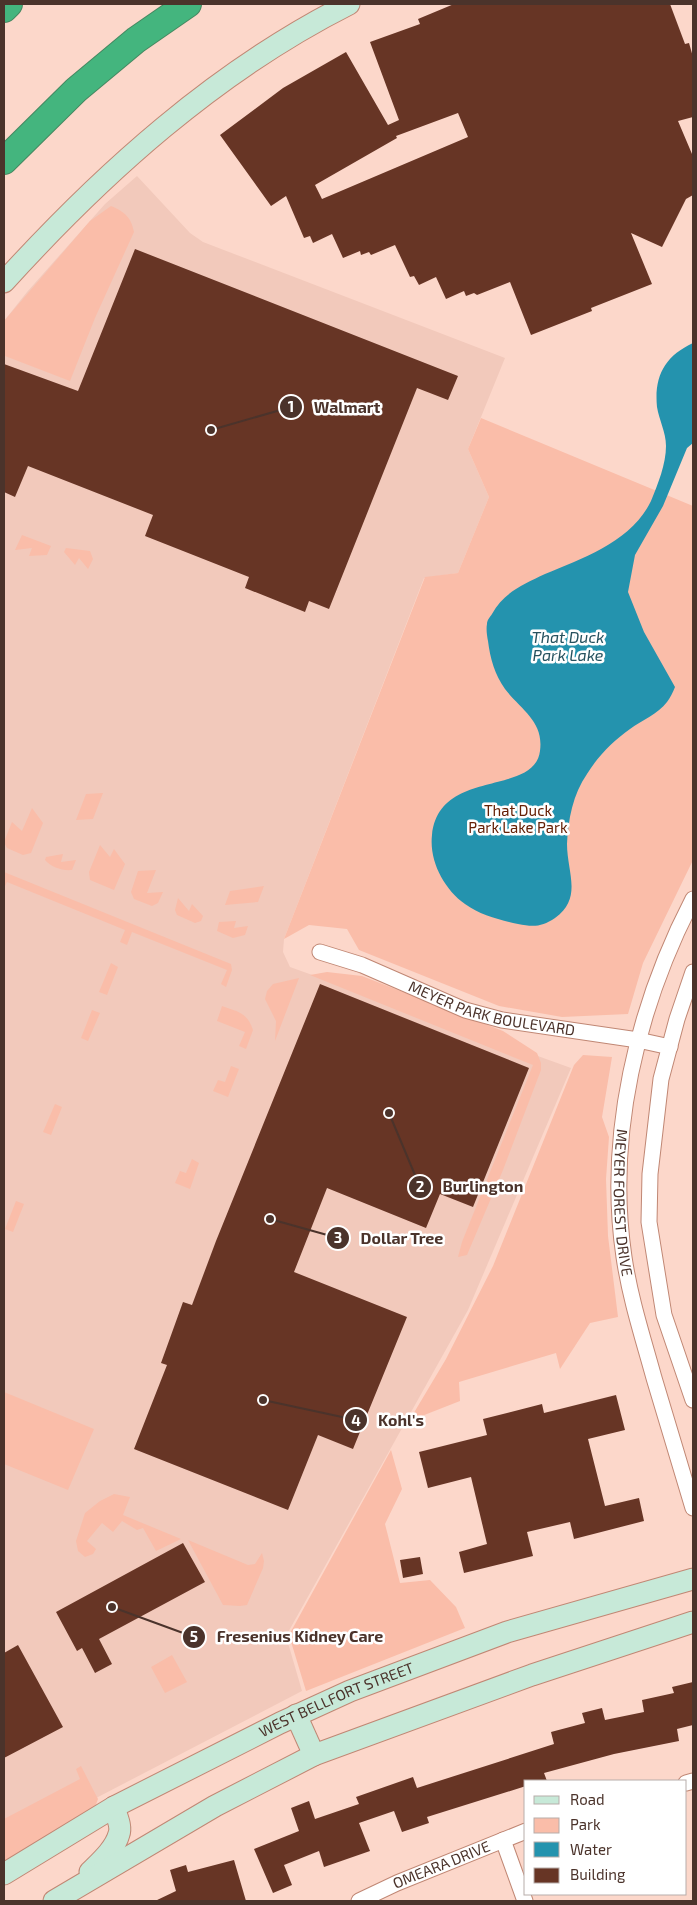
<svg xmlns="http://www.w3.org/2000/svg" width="697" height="1905" viewBox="0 0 697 1905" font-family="'Exo 2',sans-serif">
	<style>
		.built { fill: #f2c9bb }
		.green { fill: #fabda9 }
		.water { fill: #2493ae }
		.building { fill: #673525; fill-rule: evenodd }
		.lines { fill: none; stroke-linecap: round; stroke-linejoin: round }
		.street-casing { stroke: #c08774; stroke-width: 17 }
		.secondary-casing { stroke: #c08774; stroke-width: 23 }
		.highway-casing { stroke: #468861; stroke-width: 28 }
		.street { stroke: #fff; stroke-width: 15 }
		.secondary { stroke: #c7e9d8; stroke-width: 21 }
		.highway { stroke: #44b57e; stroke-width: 26 }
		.labels { text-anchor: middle; stroke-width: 5; stroke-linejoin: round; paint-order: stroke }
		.park-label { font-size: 15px; fill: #652006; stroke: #fff }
		.street-label { font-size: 15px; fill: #4b332b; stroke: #fff }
		.water-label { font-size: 16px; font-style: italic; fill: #26525f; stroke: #fff }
		.leader { fill: none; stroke: #4b332b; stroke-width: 2 }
		.callout-dot { fill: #4b332b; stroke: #fff; stroke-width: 2 }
		.mark-label { font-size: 15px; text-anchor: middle; font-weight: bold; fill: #fff }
		.callout-label { font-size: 16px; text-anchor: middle; font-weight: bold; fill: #4b332b; stroke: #fff; stroke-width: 5; stroke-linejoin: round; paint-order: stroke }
	</style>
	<rect width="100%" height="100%" fill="#fcd7ca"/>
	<path class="built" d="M137 176 190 233 203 242 505 358 468 449 489 497 458 573 424 578 284 939 283 952 290 967 571 1068 468 1310 286 1636 302 1691 98 1797 4 1858V321L27 292 105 204Z"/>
	<path class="green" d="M111 206C125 212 131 217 134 232L95 318 70 381 5 356 4 358V321L90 221Z
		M481 418 693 506V860L643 963 628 1014 562 1017 499 1006 359 950 347 929 309 925 284 939 425 577 458 573 489 497 468 449Z
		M22 535 51 546 47 555 29 556 32 548 15 550Z
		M66 548 90 551 93 559 88 569 79 558 75 565 64 552Z
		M103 793 93 819 76 820 86 794Z
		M32 808 43 823 31 853 23 855 7 848 4 842 12 822 22 831Z
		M100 845 110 857 114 849 125 864 114 890 90 880 89 872Z
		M63 854 61 862 76 860 72 870C62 871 51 867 45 860L46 857Z
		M156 870 147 893 163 892 158 903 152 906 134 899 131 892 138 871Z
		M4 872 231 964 232 970 226 987 221 984 227 970 132 932 127 945 120 942 125 930 7 882 4 888Z
		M264 886 258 902 225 905 230 891Z
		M178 898 189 911 192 904 203 916 201 921 195 923 177 915 175 910Z
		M236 921 234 928 248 926 245 935 233 938 217 931 219 922Z
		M111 963 118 967 107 995 99 992Z
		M327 972 362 976 503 1031 537 1053 541 1063V1070L503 1170 467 1255 458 1257 462 1242 533 1065 310 975Z
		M299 978 275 1041 276 1021 265 999 267 991 273 984Z
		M222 1006C238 1012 247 1012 253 1030L246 1049 239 1046 245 1032 217 1021Z
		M92 1010 100 1013 88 1041 81 1038Z
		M583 1055 612 1057 602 1117 609 1137 606 1179 608 1236 618 1317 590 1323 560 1369 556 1353 459 1382 460 1401 409 1421 446 1359 493 1266 574 1065Z
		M231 1066 239 1069 228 1097 213 1091 218 1080 225 1082Z
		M55 1104 62 1107 51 1135 43 1132Z
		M192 1159 199 1163 190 1189 175 1183 180 1171 186 1173Z
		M16 1201 24 1204 13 1232 5 1229Z
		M4 1392 94 1429 68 1490 4 1464Z
		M391 1450 402 1489 385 1524 400 1583 430 1580 456 1607 465 1628 306 1691 289 1635Z
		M114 1494 130 1497 123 1515 181 1539 156 1551 143 1528 137 1530 122 1521 113 1532 102 1523 87 1541 96 1549 93 1554 85 1557 78 1551 76 1541 85 1513 100 1501Z
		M188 1540 248 1565 255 1564 262 1553 264 1561 263 1568 247 1605 240 1606 223 1605Z
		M172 1655 187 1682 165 1693 151 1667Z
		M81 1766 98 1799 94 1810 4 1866V1819L80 1779 76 1769Z"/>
	<path class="water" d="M693 343V443L687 448 663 506 635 555 628 592 644 632 675 687C673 692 670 698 667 702 658 714 642 720 630 729 613 741 598 756 587 774 573 794 568 820 567 844 567 872 583 898 555 918 542 927 533 927 518 924 500 920 480 915 465 904 444 889 429 861 432 835 439 767 534 797 540 751 544 721 521 710 505 689 495 675 490 658 488 641 487 636 486 629 487 624 487 620 490 617 492 614 504 592 524 584 545 574 584 558 632 541 651 501 658 484 666 464 666 446 666 432 659 420 657 407 654 376 665 356 693 343Z"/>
	<path class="building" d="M454 4H670L685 44 689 43 693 57V117L678 121 692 154 693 195 686 199 662 247 631 233 652 284 591 308 592 311 531 335 510 282 477 295 474 293 466 296 464 291 446 299 436 277 419 285 414 276 410 277 395 245 371 255 369 252 361 255 360 251 343 258 332 234 313 243 310 236 304 238 286 196 271 206 220 135 283 88 346 52 388 125 399 120 370 42 420 24 418 19ZM458 113 468 137 322 199 315 185 397 138 396 136Z
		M135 249 458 376 448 400 417 388 329 609 309 601 305 612 245 588 249 577 145 536 153 515 28 466 15 497 4 492V364L78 391Z
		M320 984 529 1068 473 1207 440 1194 426 1228 327 1188 294 1272 407 1317 353 1449 318 1435 288 1510 134 1449 167 1365 161 1363 183 1302 192 1305 216 1241Z
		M616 1395 625 1430 588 1439 605 1506 639 1498 644 1521 574 1539 570 1522 527 1532 533 1556 464 1573 459 1552 487 1544 471 1477 428 1488 419 1452 487 1435 483 1419 542 1404 544 1413Z
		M183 1543 205 1582 99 1639 112 1664 95 1673 82 1648 77 1651 56 1612Z
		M420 1557 423 1574 403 1578 400 1560Z
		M18 1645 63 1727 4 1758V1653Z
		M693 1682V1725L677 1729 679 1741 614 1754 544 1773 547 1781H526V1786L427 1817 429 1823 402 1832 394 1811 359 1823 370 1851 324 1867 319 1851 284 1865 292 1885 273 1893 254 1849 299 1831 291 1808 309 1801 315 1819 359 1804 356 1797 413 1777 417 1788 554 1744 551 1732 585 1723 582 1713 602 1708 605 1720 644 1712 642 1700 674 1693 672 1687Z
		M234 1860 246 1901H155L176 1891 170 1870 186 1865 188 1872Z"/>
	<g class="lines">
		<defs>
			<g id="street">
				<path id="s1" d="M693 899C637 1007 606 1136 624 1257 630 1298 643 1338 654 1378 667 1421 680 1465 693 1508"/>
				<path id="s2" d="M320 952 362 965 465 1010 502 1020 638 1040 670 1047"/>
				<path d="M693 972 677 1019 661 1079 650 1174 649 1222 664 1315 693 1400"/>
				<path d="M686 1783 693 1781"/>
				<path d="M503 1840 525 1901"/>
				<path id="s3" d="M359 1901 397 1883 526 1831"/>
			</g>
			<g id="secondary">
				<path d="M4 282C103 173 216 71 349 4"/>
				<path d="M296 1715 314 1755"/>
				<path d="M90 1872C100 1862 115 1849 119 1834 122 1826 116 1815 114 1807"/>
				<path id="s4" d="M4 1874 114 1807 280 1723 350 1691 507 1632 693 1579"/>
				<path d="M54 1901 215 1806 314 1755 532 1675 693 1622"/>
			</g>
			<path id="highway" d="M4 9 9 4
				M4 161 76 90 136 40 188 4"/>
		</defs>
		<use href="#street" class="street-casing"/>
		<use href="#secondary" class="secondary-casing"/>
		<use href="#highway" class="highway-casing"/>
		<use href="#street" class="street"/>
		<use href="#secondary" class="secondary"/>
		<use href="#highway" class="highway"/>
	</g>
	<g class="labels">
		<g class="park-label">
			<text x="518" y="816">That Duck<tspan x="518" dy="17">Park Lake Park</tspan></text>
		</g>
		<g class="street-label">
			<text dy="5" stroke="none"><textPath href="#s2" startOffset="182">MEYER PARK BOULEVARD</textPath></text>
			<text dy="5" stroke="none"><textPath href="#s1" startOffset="316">MEYER FOREST DRIVE</textPath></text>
			<text dy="5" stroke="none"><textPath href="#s4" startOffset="376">WEST BELLFORT STREET</textPath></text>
			<text dy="5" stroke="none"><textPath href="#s3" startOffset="90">OMEARA DRIVE</textPath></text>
		</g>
		<g class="water-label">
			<text x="568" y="643">That Duck<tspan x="568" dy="18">Park Lake</tspan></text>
		</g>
	</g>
	<path class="leader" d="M211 430L291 407M389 1113L420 1187M270 1219L338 1238M263 1400L356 1420M112 1607L194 1637"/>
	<g class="callout-dot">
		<circle cx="211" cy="430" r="5"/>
		<circle cx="389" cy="1113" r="5"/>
		<circle cx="270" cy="1219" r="5"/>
		<circle cx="263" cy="1400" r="5"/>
		<circle cx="112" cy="1607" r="5"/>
		<circle cx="291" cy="407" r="12"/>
		<circle cx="420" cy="1187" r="12"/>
		<circle cx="338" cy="1238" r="12"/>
		<circle cx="356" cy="1420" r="12"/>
		<circle cx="194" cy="1637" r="12"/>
	</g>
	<g class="mark-label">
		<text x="291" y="412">1</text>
		<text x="420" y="1192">2</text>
		<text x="338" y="1243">3</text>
		<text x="356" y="1426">4</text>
		<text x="194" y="1642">5</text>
	</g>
	<g class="callout-label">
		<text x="347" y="413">Walmart</text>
		<text x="483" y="1192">Burlington</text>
		<text x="402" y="1244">Dollar Tree</text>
		<text x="401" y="1426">Kohl's</text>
		<text x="300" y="1642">Fresenius Kidney Care</text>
	</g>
	<rect width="697" height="1905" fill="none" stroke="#4b332b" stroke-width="10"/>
	<rect x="524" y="1780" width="162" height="115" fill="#ffffff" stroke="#b7adaa"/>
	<rect x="534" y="1796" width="25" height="8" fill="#c7e9d8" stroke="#b7adaa"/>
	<text x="570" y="1805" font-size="15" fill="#4b332b">Road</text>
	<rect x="534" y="1818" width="25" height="15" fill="#fabda9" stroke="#b7adaa"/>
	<text x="570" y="1830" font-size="15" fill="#4b332b">Park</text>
	<rect x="534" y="1842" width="25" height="15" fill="#2493ae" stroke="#b7adaa"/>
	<text x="570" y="1855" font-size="15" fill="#4b332b">Water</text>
	<rect x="534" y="1868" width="25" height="15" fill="#673525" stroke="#b7adaa"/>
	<text x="570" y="1880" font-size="15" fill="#4b332b">Building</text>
</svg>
